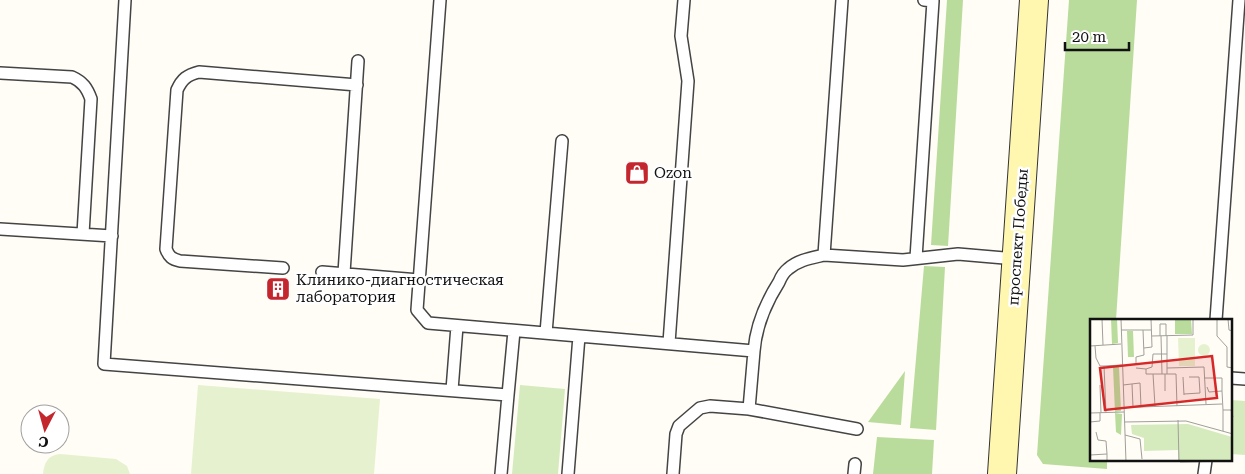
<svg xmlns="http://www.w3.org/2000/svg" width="1245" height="474" viewBox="0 0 1245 474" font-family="'Roboto Serif',serif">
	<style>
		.green { fill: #d5ebbd }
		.forest { fill: #b9dc9c }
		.pitch { fill: #e6f2cf }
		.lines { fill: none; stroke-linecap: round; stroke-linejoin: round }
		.service-casing { stroke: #444; stroke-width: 14 }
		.secondary-casing { stroke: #333; stroke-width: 30 }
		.service { stroke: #fff; stroke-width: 11 }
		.secondary { stroke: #fff6b0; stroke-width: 28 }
		.labels { text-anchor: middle; stroke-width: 5; stroke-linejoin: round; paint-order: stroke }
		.poi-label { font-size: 15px; fill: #111; stroke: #fff; text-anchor: start }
		.street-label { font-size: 15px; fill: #111; stroke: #fff }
		.inset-road { fill: none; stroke: #a09f9a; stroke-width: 1 }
		.view { fill: #d62828; fill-opacity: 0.15; stroke: #d62828; stroke-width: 2.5 }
		.inset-edge { fill: none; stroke: #111; stroke-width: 2.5 }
	</style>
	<rect width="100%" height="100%" fill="#fffdf5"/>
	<path class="green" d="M520 385 565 389 558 474H512Z
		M1231 400 1245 401V455L1231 454Z"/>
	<path class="forest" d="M947 0H963L948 246 931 245Z
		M1069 0H1137L1116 320H1091V460H1107V469L1043 464 1037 455Z
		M924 266 945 267 936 430 910 428Z
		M905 371 901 425 868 422Z
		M877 437 934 440 932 474H873Z"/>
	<path class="pitch" d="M198 385 380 399 374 474H191Z
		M60 454 116 459 127 466 130 474H43C44 463 48 455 60 454Z"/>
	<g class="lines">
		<defs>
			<path id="service" d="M125 0 104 364 508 395 514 331
				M440 0 417 310 428 323 754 351 749 409 857 429
				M842 0 824 255 903 260 958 254 1016 259
				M0 73 72 77C83 82 87 88 91 99L83 234
				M0 229 112 236
				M916 258 933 1 924 0
				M283 268 180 261C172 259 169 257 166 249L177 90C182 79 187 75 199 72L357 85
				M322 272 419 280
				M344 273 358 61
				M1216 320 1239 0
				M546 333 562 141
				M669 343 688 81 681 36 684 0
				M754 351C756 325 765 304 779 282 781 277 784 272 788 269 798 260 811 258 824 255
				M1231 378 1245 379
				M452 390 457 326
				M501 474 508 395
				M568 474 579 336
				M673 474 676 434 679 426 700 408 710 406 749 409
				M854 474 855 464
				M1204 474 1206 460"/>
			<path id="secondary" d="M1002 474 1034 0"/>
		</defs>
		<use href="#service" class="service-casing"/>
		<use href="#secondary" class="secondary-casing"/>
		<use href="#service" class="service"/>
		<use href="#secondary" class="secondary"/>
	</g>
	<defs>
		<symbol id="shop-square" viewBox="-11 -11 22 22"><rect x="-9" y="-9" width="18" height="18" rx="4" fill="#c4262e" stroke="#fff"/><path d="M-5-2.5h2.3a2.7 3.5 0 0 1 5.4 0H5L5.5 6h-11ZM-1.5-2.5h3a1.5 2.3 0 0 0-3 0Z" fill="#fff"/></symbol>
		<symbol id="building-square" viewBox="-11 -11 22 22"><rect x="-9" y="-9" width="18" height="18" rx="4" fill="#c4262e" stroke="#fff"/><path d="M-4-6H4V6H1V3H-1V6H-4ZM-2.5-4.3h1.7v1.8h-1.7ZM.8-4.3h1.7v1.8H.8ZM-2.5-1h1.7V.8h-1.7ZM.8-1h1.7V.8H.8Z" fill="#fff"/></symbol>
	</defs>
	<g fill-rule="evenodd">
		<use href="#shop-square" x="623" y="159" width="28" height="28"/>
		<use href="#building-square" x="264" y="275" width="28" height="28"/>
	</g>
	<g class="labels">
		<g class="poi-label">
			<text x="654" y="178">Ozon</text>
			<text x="296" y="285">Клинико-диагностическая<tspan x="296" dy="17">лаборатория</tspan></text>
		</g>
		<g class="street-label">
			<text transform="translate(1018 237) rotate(-86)" y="5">проспект Победы</text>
		</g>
	</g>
	<g transform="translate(1090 319)">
		<rect width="142" height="142" fill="#fffdf5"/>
		<path d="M98 105 142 118V142H88V131L54 132V119L42 115 41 106Z" fill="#d5ebbd"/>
		<path d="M21 0H27L28 24 22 25ZM85 0H101L102 15H85ZM37 12H43L44 38H38ZM23 48H29L31 92 25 93ZM25 94 32 95 31 116 26 113Z" fill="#b9dc9c"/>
		<path d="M88 19H105V47H89ZM108 31a6 6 0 1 1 12 0a6 6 0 1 1-12 0Z" fill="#e6f2cf"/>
		<path class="inset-road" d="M12 0 13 26M31 0 36 143M127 0V17L137 28V48L143 49M138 0 139 11 143 12M31 11H61M62 17 103 16V0M70 17V5H76V17M71 17 72 55M0 27 31 25M5 27 6 39 10 47H14M54 29 62 28 61 0M46 46V38L54 36 53 11M46 49 56 50V55H86L87 87M77 49V17M56 50 62 48 63 35H77M63 55 65 87M75 55V72M77 55V49L114 48 116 85M93 58 94 76M114 59H132V72L119 73 117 68M42 65 43 88H51M10 66 11 94M33 66 50 64 51 88 132 85M132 72 133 91H141L143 98M94 75 110 74 109 58H99M133 91V112M0 94 34 93M16 94 14 47 32 46M88 101 89 143M0 103 10 102V94M34 103 96 102 143 115M6 113 8 121 16 122 17 135M35 116 50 120 52 140M0 136 17 135V143M90 143 143 142"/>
		<path class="view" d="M122 37 127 79 15 91 10 49Z"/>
		<rect width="142" height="142" class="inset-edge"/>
	</g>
	<g transform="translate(45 429) rotate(186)"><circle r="24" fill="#ffffff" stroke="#a0a0a0"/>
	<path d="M0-4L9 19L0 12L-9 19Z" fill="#c4262e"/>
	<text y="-8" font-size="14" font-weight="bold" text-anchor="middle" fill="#111111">С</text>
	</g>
	<path d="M1065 42v8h64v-8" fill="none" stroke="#111111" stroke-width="2.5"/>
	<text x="1072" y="42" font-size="15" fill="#111111" stroke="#ffffff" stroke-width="4" paint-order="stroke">20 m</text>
</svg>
